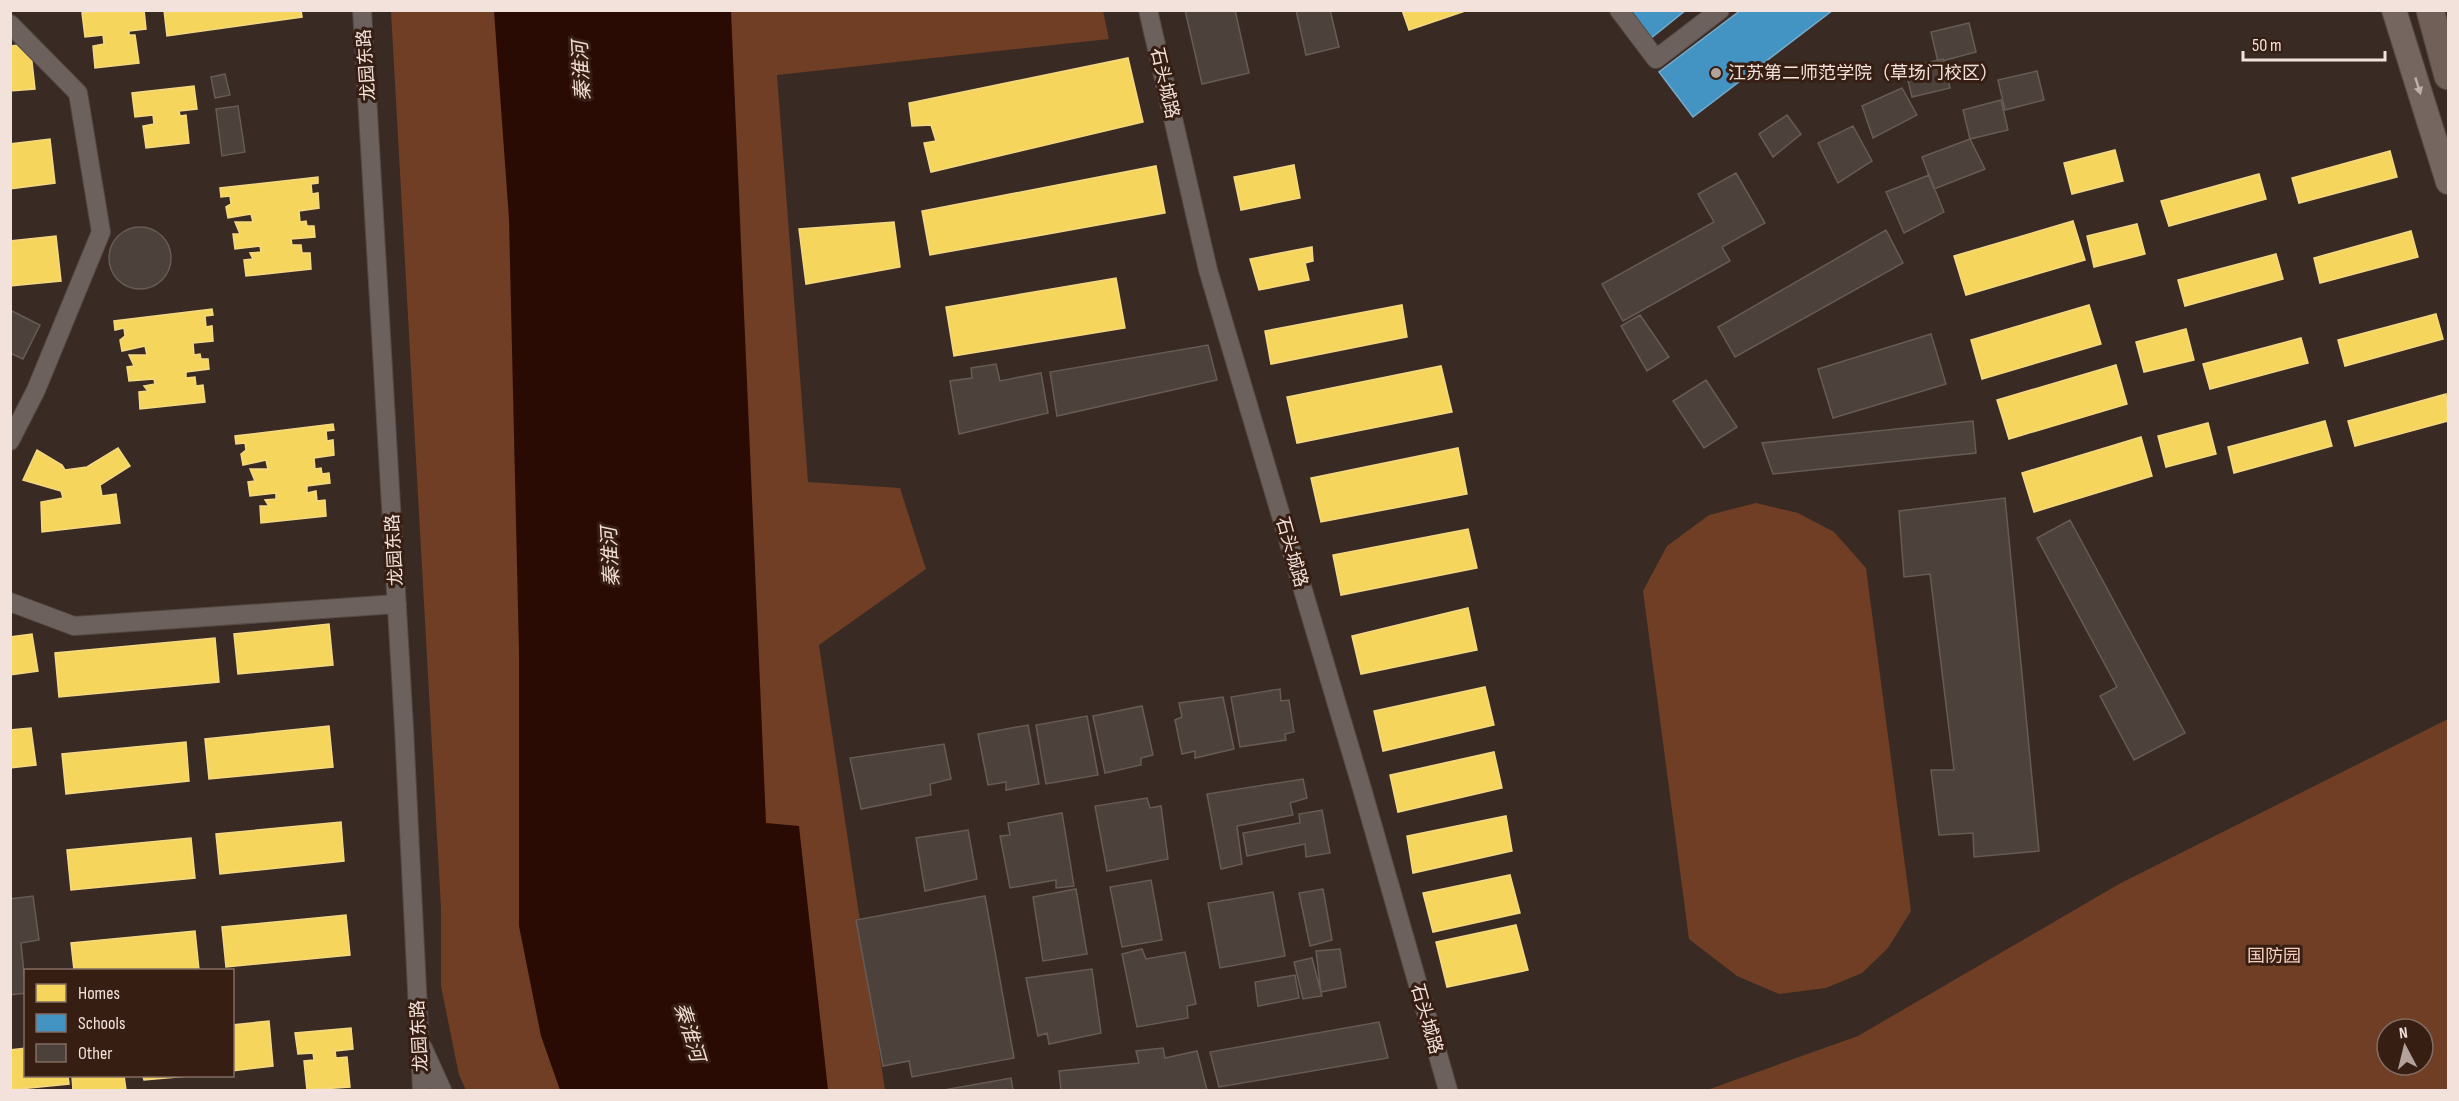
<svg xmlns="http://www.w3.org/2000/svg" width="2459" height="1101" viewBox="0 0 2459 1101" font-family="'Sofia Sans Condensed','Noto Sans SC',sans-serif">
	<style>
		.green { fill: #6f3e25; fill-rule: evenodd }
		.water { fill: #2a0b03 }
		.homes { fill: #f6d55c; stroke: #f5d982; stroke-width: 1.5 }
		.schools { fill: #4393c3; stroke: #78abca; stroke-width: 1.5 }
		.building { fill: #4d413b; stroke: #675b56; stroke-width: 1.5 }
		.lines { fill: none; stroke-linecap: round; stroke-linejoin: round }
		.minor-casing { stroke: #554944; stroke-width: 20 }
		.major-casing { stroke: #554944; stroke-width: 26 }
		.highway-casing { stroke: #554944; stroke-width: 29 }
		.minor { stroke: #6c615c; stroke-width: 18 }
		.major { stroke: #75665f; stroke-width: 24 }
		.highway { stroke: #706057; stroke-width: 27 }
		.oneway { fill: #c1b0a9 }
		.poi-dot { fill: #b2a29b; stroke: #361e13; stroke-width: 2 }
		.labels { text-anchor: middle; stroke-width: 6; stroke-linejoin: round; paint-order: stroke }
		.street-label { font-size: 18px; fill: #f3e2db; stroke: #361e13 }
		.poi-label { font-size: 18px; fill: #f3e2db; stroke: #361e13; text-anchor: start }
		.park-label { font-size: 18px; fill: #f7cebb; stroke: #361e13 }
		.water-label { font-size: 20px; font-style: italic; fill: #f1dcd3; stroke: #361e13 }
	</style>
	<rect width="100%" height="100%" fill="#392b24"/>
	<path class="green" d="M391 11H1103L1109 39 777 75 808 482 900 488 926 569 819 645 885 1090H466L459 1075 441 986V908Z
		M1756 503 1798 513 1834 532 1866 568 1911 911 1888 948 1862 973 1826 988 1779 994 1737 976 1689 939 1643 591 1667 546 1709 515Z
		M2448 719V1090H1707L1858 1036 2119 884ZM2387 1029H2423V1065H2387Z"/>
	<path class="water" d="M494 11H731L766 823 799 826 828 1090H560L541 1036 519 926V652L509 219Z"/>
	<path class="homes" d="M103 10H144L146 29 129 31V35H135L139 63 95 68 93 46 104 44 103 35 85 37 82 13Z
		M164 10H301L302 17 167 36Z
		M1402 10H1468L1409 30Z
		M30 44 35 89 10 91V46Z
		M1128 58 1143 122 931 172 924 143 936 141 931 125 912 126 909 103Z
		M194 86 197 109 179 111 180 116 186 115 189 143 146 148 143 126 154 124 153 115 135 117 132 93Z
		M50 139 55 183 10 189V144Z
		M2115 150 2123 181 2072 194 2064 163Z
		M2390 151 2397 177 2299 203 2292 178Z
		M1294 165 1300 198 1241 210 1234 177Z
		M1156 166 1165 213 930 255 922 211Z
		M2259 174 2266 199 2169 226 2161 201Z
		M318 177V183L311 184 312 194 318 193 319 208 299 211 300 222 306 221 307 226H314L315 237 291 239 292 245H301L302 253H310L311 269 246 276 244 260 253 259 250 253 261 252 260 246 235 249 233 234H240L235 222H253L251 214 228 218 226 207 231 204 230 196 221 197 220 188Z
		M2073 221 2085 260 1966 295 1954 256Z
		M894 222 900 267 806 284 799 229Z
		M2137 224 2145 254 2094 267 2087 236Z
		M2411 231 2418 257 2320 283 2314 258Z
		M56 236 61 281 10 286V241Z
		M1312 247 1313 261 1305 263 1309 280 1259 290 1250 259Z
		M2276 254 2283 279 2185 306 2178 280Z
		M1116 278 1125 328 954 356 946 307Z
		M1402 305 1407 337 1271 364 1265 331Z
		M2089 305 2101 344 1982 379 1971 340Z
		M212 309 213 315 205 316 206 327 212 326 213 341 193 343 194 355 200 354 201 359H208L209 369 186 372V378L195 377 196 386 203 385 205 402 140 409 139 392 148 391 144 386 155 384 154 379 129 381 127 367 134 366 129 355H147L145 346 122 351 120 340 125 336 124 328 115 330 114 321Z
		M2436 314 2443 339 2345 366 2338 340Z
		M2186 329 2194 360 2144 372 2136 342Z
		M2301 338 2308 363 2210 389 2203 364Z
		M2116 365 2127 404 2009 439 1997 400Z
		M1441 366 1452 412 1297 443 1287 397Z
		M2446 394 2448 421 2355 446 2348 421Z
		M2325 421 2332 446 2234 473 2228 447Z
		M2208 423 2216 454 2166 467 2158 436Z
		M333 424 334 430 326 431 327 441 333 440 334 455 314 458 315 469 321 468 322 474 329 473 330 483 307 486V493L316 491 317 501 325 500 326 516 261 523 260 506H269L265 500 276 499V493L250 496 248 482 255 481 250 469H268L266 460 243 465 241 454 246 450 245 443 236 444 235 436Z
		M2141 437 2152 476 2034 512 2022 473Z
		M118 448 130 466 100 485 102 496 116 494 120 523 42 532 41 502 63 498 61 491 23 480 37 450 62 465 65 470 87 467Z
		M1458 448 1467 494 1321 522 1311 478Z
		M1468 529 1477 568 1341 595 1333 555Z
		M1468 608 1477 650 1361 674 1352 636Z
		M329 624 333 665 238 674 234 634Z
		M32 634 38 671 10 675V637Z
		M215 638 219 682 59 697 55 653Z
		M1485 687 1494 725 1383 751 1374 711Z
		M329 726 333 767 209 779 205 739Z
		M31 728 36 765 10 768V730Z
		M186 742 189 781 66 794 62 754Z
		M1494 752 1502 788 1398 812 1390 775Z
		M1506 816 1512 851 1413 873 1407 836Z
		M341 822 344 861 220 874 216 834Z
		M191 838 195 878 71 890 67 850Z
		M1510 875 1520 913 1433 932 1423 893Z
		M346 915 350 955 226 967 222 927Z
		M1516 925 1528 970 1447 987 1436 942Z
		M195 931 199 970H74L71 943Z
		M269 1021 273 1066 232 1071V1025Z
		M351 1028 353 1049 335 1051 336 1058 347 1057 350 1087 307 1090 304 1061 314 1060 313 1053 298 1054 295 1033Z
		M26 1048V1076H68L69 1084 10 1090V1050Z
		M72 1076H124L126 1090H73Z
		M143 1076H189L144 1080Z"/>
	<path class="schools" d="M1628 10H1686L1650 39Z
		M1741 10H1833L1693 117 1659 72Z"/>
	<path class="building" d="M1185 10H1235L1249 73 1202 84Z
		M1296 10H1330L1339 47 1306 55Z
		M1969 23 1976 52 1938 62 1931 32Z
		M1943 59 1950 88 1912 97 1905 68Z
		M2037 71 2044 100 2005 110 1998 80Z
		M225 74 230 95 215 98 211 77Z
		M1902 88 1917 115 1873 138 1862 106Z
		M2001 100 2008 130 1970 139 1963 110Z
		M238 106 245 152 222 156 216 109Z
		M1787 115 1801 134 1773 157 1759 134Z
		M1853 126 1872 161 1838 183 1818 143Z
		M1970 139 1985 169 1934 189 1922 157Z
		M1736 173 1765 223 1722 247 1730 261 1623 321 1602 284 1714 222 1698 194Z
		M1929 175 1944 212 1904 233 1886 192Z
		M109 258a31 31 0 1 1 62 0a31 31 0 1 1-62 0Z
		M1886 230 1903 263 1735 357 1718 327Z
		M10 310 40 325 23 359 10 353Z
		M1640 315 1669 357 1647 371 1621 326Z
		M1931 334 1946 384 1833 418 1818 369Z
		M1208 345 1217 380 1057 416 1050 372Z
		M996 364 1000 381 1041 373 1048 413 959 434 950 381 972 378 971 368Z
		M1706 380 1737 427 1704 448 1673 401Z
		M1973 421 1976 453 1773 474 1762 443Z
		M2005 498 2039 851 1974 857 1973 833 1939 835 1931 770H1954L1930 574 1904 577 1899 511Z
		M2070 520 2185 733 2134 760 2100 696 2117 687 2037 538Z
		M1280 689 1281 701 1289 700 1294 732 1285 734 1286 740 1240 747 1231 697Z
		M1223 697 1234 749 1195 758V751L1182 754 1175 720 1182 717 1179 703Z
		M1142 706 1153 755 1141 758V765L1105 773 1093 716Z
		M1087 716 1098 775 1046 784 1036 725Z
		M1028 725 1039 784 1006 790V782L988 785 978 734Z
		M944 744 951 779 930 784 931 795 861 809 850 758Z
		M1303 779 1307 798 1290 803 1293 815 1237 826 1242 864 1221 869 1207 794Z
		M1147 798 1150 808 1161 806 1168 859 1107 871 1095 806Z
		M1322 810 1330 853 1306 857 1305 844 1247 856 1243 833 1300 823 1299 814Z
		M1062 813 1074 886 1056 888V880L1010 888 1000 836 1010 835 1008 823Z
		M968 830 977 879 925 891 916 838Z
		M1151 880 1162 940 1122 947 1110 887Z
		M1076 889 1087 954 1043 961 1033 897Z
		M1323 889 1332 940 1310 946 1299 893Z
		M1273 892 1285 956 1220 968 1208 903Z
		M33 896 39 940 21 943 26 993 10 995V899Z
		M985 896 1014 1058 912 1077 909 1061 883 1066 856 920Z
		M1142 949 1146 959 1185 952 1196 1004 1187 1006 1188 1018 1137 1027 1122 954Z
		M1340 949 1346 987 1321 992 1316 951Z
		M1312 958 1322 996 1303 999 1294 962Z
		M1092 969 1101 1033 1049 1044 1047 1033 1038 1036 1026 978Z
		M1295 975 1299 998 1258 1006 1255 982Z
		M1379 1022 1388 1058 1219 1087 1210 1052Z
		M1163 1048 1165 1058 1197 1051 1207 1090H1061L1059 1071 1139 1063 1136 1051Z
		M1011 1078 1013 1090H944Z"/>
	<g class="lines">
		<defs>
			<path id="minor" d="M362 10 404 728 422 1090
				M1148 10 1208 270 1363 792 1448 1090
				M1619 10 1656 59 1720 10
				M10 24 78 93 101 232 36 390 10 441
				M10 602 74 626 397 604
				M423 1048 442 1090"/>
			<path id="major" d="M2394 10 2448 182"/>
			<path id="highway" d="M2430 10 2448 76"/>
		</defs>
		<use href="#minor" class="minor-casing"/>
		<use href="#major" class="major-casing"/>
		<use href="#highway" class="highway-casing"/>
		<use href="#minor" class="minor"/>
		<use href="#major" class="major"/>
		<use href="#highway" class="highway"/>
	</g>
	<defs><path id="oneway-solid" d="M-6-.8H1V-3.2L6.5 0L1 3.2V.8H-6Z" transform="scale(1.5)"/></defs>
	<use class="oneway" href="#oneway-solid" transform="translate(2418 86) rotate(73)"/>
	<circle class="poi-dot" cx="1716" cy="73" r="6"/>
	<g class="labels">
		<g class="street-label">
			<text transform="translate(366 65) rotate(-94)" y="6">龙园东路</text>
			<text transform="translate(1165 83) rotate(77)" y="6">石头城路</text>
			<text transform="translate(394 550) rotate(-93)" y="6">龙园东路</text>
			<text transform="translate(1292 552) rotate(74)" y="6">石头城路</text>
			<text transform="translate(1427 1019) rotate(74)" y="6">石头城路</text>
			<text transform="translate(419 1036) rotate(-93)" y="6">龙园东路</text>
		</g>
		<g class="poi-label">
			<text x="1728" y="79">江苏第二师范学院（草场门校区）</text>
		</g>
		<g class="park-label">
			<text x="2274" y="962">国防园</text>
		</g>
		<g class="water-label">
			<text transform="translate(581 71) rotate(-93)" y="7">秦淮河</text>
			<text transform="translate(610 557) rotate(-93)" y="7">秦淮河</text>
			<text transform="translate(690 1032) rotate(73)" y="7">秦淮河</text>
		</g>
	</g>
	<rect width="2459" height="1101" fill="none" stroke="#f3e2db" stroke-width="24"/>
	<rect x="24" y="969" width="210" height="108" fill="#361e13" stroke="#826c63" stroke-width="1.5"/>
	<rect x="36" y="984" width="30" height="18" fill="#f6d55c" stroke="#826c63" stroke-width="1.5"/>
	<text x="78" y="999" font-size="18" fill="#f3e2db">Homes</text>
	<rect x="36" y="1014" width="30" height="18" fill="#4393c3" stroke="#826c63" stroke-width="1.5"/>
	<text x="78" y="1029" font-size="18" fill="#f3e2db">Schools</text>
	<rect x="36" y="1044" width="30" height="18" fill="#4d413b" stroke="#826c63" stroke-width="1.5"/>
	<text x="78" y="1059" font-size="18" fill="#f3e2db">Other</text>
	<g transform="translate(2405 1047) rotate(353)"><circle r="28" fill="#361e13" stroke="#826c63" stroke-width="1.5"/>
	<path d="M0-4.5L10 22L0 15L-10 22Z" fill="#b2a29b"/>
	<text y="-9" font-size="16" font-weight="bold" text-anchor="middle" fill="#f3e2db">N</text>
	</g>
	<path d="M2243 51v9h142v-9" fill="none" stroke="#f3e2db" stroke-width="3"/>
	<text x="2252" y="51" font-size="18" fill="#f3e2db" stroke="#361e13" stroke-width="4.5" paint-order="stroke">50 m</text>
</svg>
